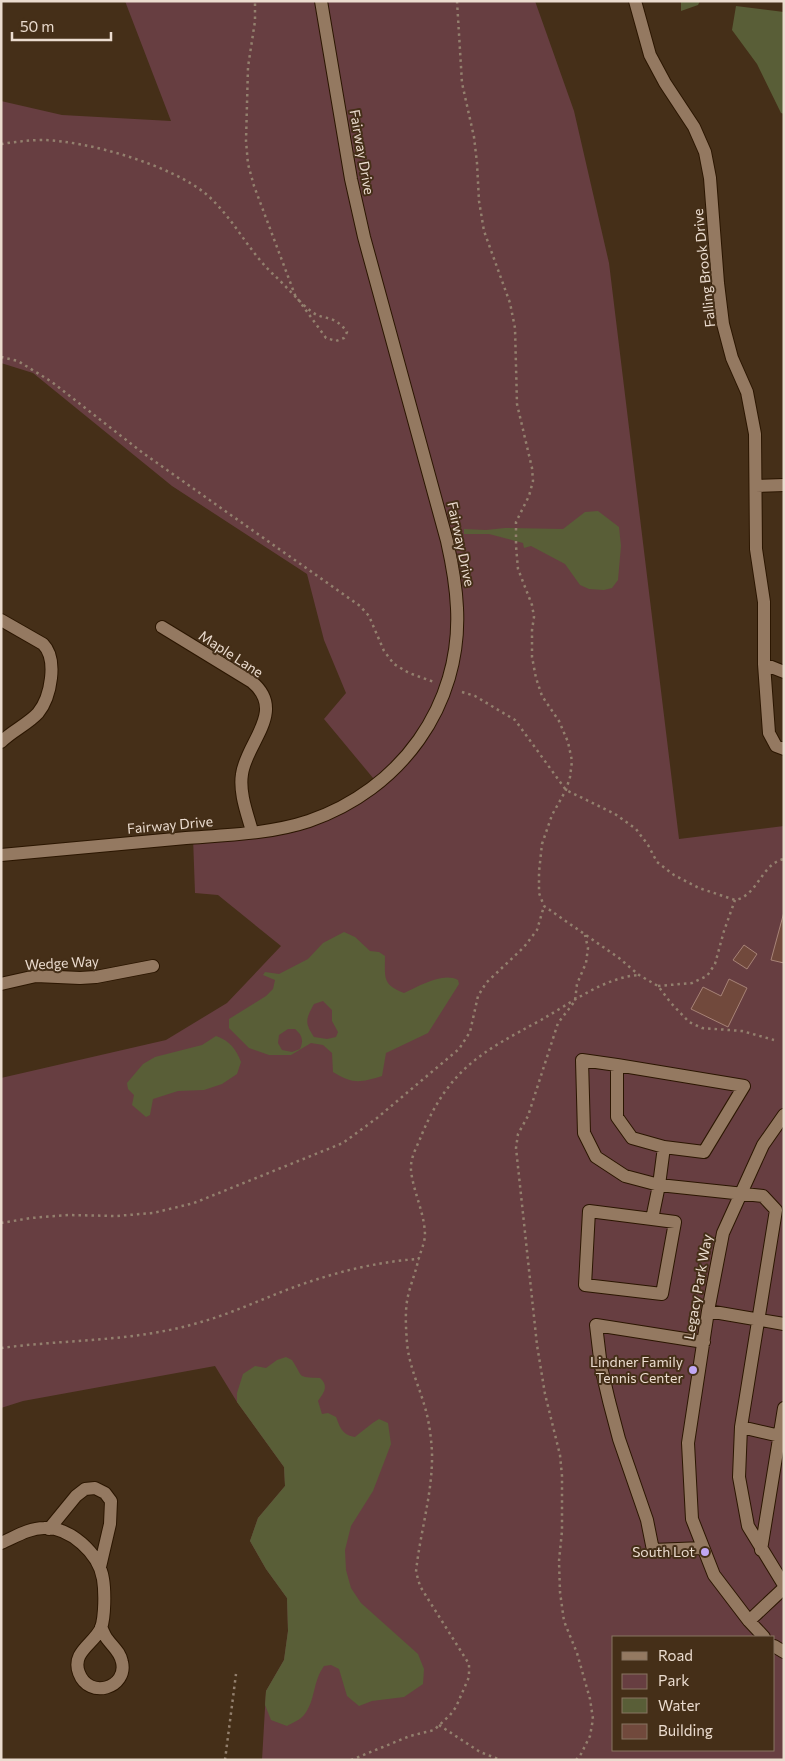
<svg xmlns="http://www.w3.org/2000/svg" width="785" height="1761" viewBox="0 0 785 1761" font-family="Commissioner,sans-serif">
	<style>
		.green { fill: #673e41; fill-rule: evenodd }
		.water { fill: #595e37; fill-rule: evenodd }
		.building { fill: #71493c; stroke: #a78377 }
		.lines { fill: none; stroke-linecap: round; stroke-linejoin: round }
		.minor-casing { stroke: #2b1601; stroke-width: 14 }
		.path { stroke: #93806e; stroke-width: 2.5; stroke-dasharray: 2.5 4; stroke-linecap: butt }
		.minor { stroke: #947961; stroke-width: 12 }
		.poi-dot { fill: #c1a8f3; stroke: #452f18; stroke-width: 2 }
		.labels { text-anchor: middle; stroke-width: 4; stroke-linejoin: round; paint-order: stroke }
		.street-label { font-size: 14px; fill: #ebdccf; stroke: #452f18 }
		.poi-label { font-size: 14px; fill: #ebdccf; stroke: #452f18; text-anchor: end }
	</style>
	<rect width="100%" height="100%" fill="#452f18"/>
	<path class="green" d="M125 1H535L574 111 609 263 679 839 784 826V1760H262L266 1691 284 1660 288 1631 287 1598 266 1569 250 1541 258 1518 285 1486 284 1467 237 1402 215 1366 23 1401 1 1408V1078L166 1040 227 1003 281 946 218 895 195 893 193 837 294 825 378 784 324 719 346 693 324 640 307 574 172 486 33 373 1 363V101L62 115 171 121ZM614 1637H774V1750H614Z"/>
	<path class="water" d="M681 1H700L698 5 681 11Z
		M736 6 784 12V114L781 113 757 64 732 30Z
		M598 511 619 527 621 546 618 580 612 588 604 590 589 589 580 585 565 564 531 546 524 548 523 543 489 534H464V529L486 530 505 528 563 529 585 512Z
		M344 932 355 937 370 951 379 952 385 956C385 977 382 985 404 993 420 986 442 972 458 980L459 984 428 1033 386 1053 382 1076C359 1083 353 1084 333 1072L332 1053 323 1045 311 1043 291 1055H269L249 1048 229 1028V1019L266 996 273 989 275 980 263 975 265 972 279 974 308 959 323 943ZM323 1001 332 1010V1021L338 1032 336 1037 327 1039 314 1037C305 1023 305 1020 314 1004ZM288 1029H295C302 1035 304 1040 300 1049L292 1052 282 1050 278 1043 279 1035Z
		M216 1036C230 1041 236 1049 241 1062L237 1074 222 1084 204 1090 178 1091 153 1099 150 1115 146 1117 132 1105 134 1095 128 1089 127 1083 143 1064 155 1057 202 1045Z
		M286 1357 292 1360C304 1378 296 1377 320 1378 329 1386 324 1393 318 1401L322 1414 328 1413 336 1417C340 1427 342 1435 355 1437 363 1431 370 1424 379 1419L388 1423 391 1444 373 1491 351 1526 345 1550 346 1570 351 1588 361 1603 418 1654 424 1669 423 1684 404 1697 372 1701 359 1706 347 1696 339 1669 331 1665 324 1666C312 1683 316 1700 304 1715 300 1720 292 1723 287 1726L271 1720 265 1705 266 1691 284 1660 288 1631 287 1598 266 1569 250 1541 258 1518 285 1486 284 1467 237 1402V1393L243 1374 255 1366 266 1368 277 1360Z"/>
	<path class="building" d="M784 912V963L771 960Z
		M744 945 757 954 747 969 733 960Z
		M729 979 747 988 728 1027 691 1009 703 987 721 996Z"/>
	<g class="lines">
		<defs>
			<path id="minor" d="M635 1 650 55 665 83 694 127 705 152 710 178 718 283 723 324 732 358 747 392 755 434 756 549 764 602V664L769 733 776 746 784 749
				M756 486 784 485
				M1 620 43 644C58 659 51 697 38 713 28 724 12 731 1 742
				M162 627 252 682C287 711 246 743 242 774 239 793 247 813 252 831
				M764 664 784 672
				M1 855C63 849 124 844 186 838 226 835 270 834 309 821 400 790 462 706 457 608 456 585 452 563 447 541L364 237 351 179 321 1
				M1 984 36 976 80 978 96 977 153 966
				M617 1065 582 1060 584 1133 596 1157 625 1176 659 1185 652 1219 675 1222 662 1294 585 1285 589 1211 652 1219
				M664 1147 632 1138 617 1117V1065L744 1086 704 1152 664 1147 659 1185 763 1196 776 1210 741 1427 739 1477 748 1526 784 1585
				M708 1311 784 1324
				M741 1427 784 1437
				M49 1529 76 1496 85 1489 95 1488 105 1493 111 1501 110 1524 100 1567
				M1 1543C15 1537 29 1528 44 1528 70 1527 99 1553 103 1579 105 1591 105 1616 101 1628 94 1644 71 1652 79 1673 89 1700 128 1688 122 1662 120 1652 114 1648 108 1640 105 1637 103 1631 101 1627
				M703 1548 653 1550 647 1520 619 1439 609 1401 601 1367 596 1325 704 1342
				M761 1550 784 1408
				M749 1621 784 1588
				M764 1637 749 1621 714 1575 692 1519 688 1443 708 1311 723 1233 763 1145 784 1115
				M774 1646 784 1652"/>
		</defs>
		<use href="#minor" class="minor-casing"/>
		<path class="path" d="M457 1 462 83 474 137 477 163 479 201 484 231 510 303 515 328 517 404 532 468 533 481 529 496 516 522V546L518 569 532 605 534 617 532 630V657L536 678 542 696 559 721 568 742 572 761 570 777 566 790 552 815 542 844 539 872V893L544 906 619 958 639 975 658 986 671 1003 689 1022 702 1028 742 1031 774 1040
			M1 144C15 142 28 140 43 140 88 141 171 165 206 194 233 217 248 251 274 275 286 286 300 303 312 312 325 321 334 314 347 332L344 338 336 341 326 338 295 295 254 186 248 164 246 141 248 67 255 21V1
			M1 357 18 361 52 382 143 453 360 606 369 616 384 651 394 664 409 673 434 682
			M462 692 475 696 515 720 566 790 615 814 636 829 648 845 657 862 674 875 699 888 735 900C739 899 743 898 746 895 760 885 765 863 784 859
			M658 986 692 983 707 976 715 964 724 931 735 900
			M1 1223 31 1218 68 1215 116 1216 153 1213 194 1203 343 1143 377 1118 459 1049 470 1032 478 996 486 983 524 947 537 930 544 906
			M1 1348C68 1339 136 1342 201 1322 240 1311 276 1292 315 1280 348 1269 385 1261 419 1259
			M439 1725 480 1752 501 1760
			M225 1760 236 1674
			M351 1760 410 1736 434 1730 450 1715 456 1707 469 1677V1664L428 1599 420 1586 416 1572C420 1532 433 1493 432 1452 431 1436 429 1420 424 1404 418 1384 409 1365 407 1343 406 1329 405 1315 407 1301 409 1288 415 1275 418 1261 420 1253 424 1245 425 1236 425 1213 413 1192 411 1170 410 1157 418 1145 422 1134 450 1068 482 1052 541 1020 571 1003 605 977 639 975
			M576 1760 581 1754 590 1736 593 1719 590 1699 577 1653 564 1621 560 1592 559 1561 562 1531V1476L560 1455 545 1394 537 1345 516 1148 518 1134 528 1116 558 1023 575 1001 577 984 586 963 588 948 585 935"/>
		<use href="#minor" class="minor"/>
	</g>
	<g class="poi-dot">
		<circle cx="693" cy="1370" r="5"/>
		<circle cx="705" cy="1552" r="5"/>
	</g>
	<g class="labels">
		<g class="street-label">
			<text transform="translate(362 152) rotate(80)" y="5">Fairway Drive</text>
			<text transform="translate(704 268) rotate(-96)" y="5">Falling Brook Drive</text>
			<text transform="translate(461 544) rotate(78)" y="5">Fairway Drive</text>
			<text transform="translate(231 654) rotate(33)" y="5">Maple Lane</text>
			<text transform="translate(170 825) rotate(-5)" y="5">Fairway Drive</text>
			<text transform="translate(62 963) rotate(-3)" y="5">Wedge Way</text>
			<text transform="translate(698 1287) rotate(-80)" y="5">Legacy Park Way</text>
		</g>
		<g class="poi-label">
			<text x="683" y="1367">Lindner Family<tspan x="683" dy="16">Tennis Center</tspan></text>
			<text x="695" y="1557">South Lot</text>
		</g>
	</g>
	<rect width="785" height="1761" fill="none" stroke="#ebdccf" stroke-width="5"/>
	<rect x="612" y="1636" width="162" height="115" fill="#452f18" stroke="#877461"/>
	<rect x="622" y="1652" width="25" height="8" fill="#947961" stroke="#877461"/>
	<text x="658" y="1661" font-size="15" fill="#ebdccf">Road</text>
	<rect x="622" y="1674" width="25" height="15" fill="#673e41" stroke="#877461"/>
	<text x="658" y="1686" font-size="15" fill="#ebdccf">Park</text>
	<rect x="622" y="1698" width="25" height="15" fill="#595e37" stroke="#877461"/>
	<text x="658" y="1711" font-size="15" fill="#ebdccf">Water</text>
	<rect x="622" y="1724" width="25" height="15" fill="#71493c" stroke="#877461"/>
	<text x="658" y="1736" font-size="15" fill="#ebdccf">Building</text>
	<path d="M12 32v8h99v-8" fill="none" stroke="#ebdccf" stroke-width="2.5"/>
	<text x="20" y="32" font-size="15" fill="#ebdccf" stroke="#452f18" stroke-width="4" paint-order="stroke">50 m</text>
</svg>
